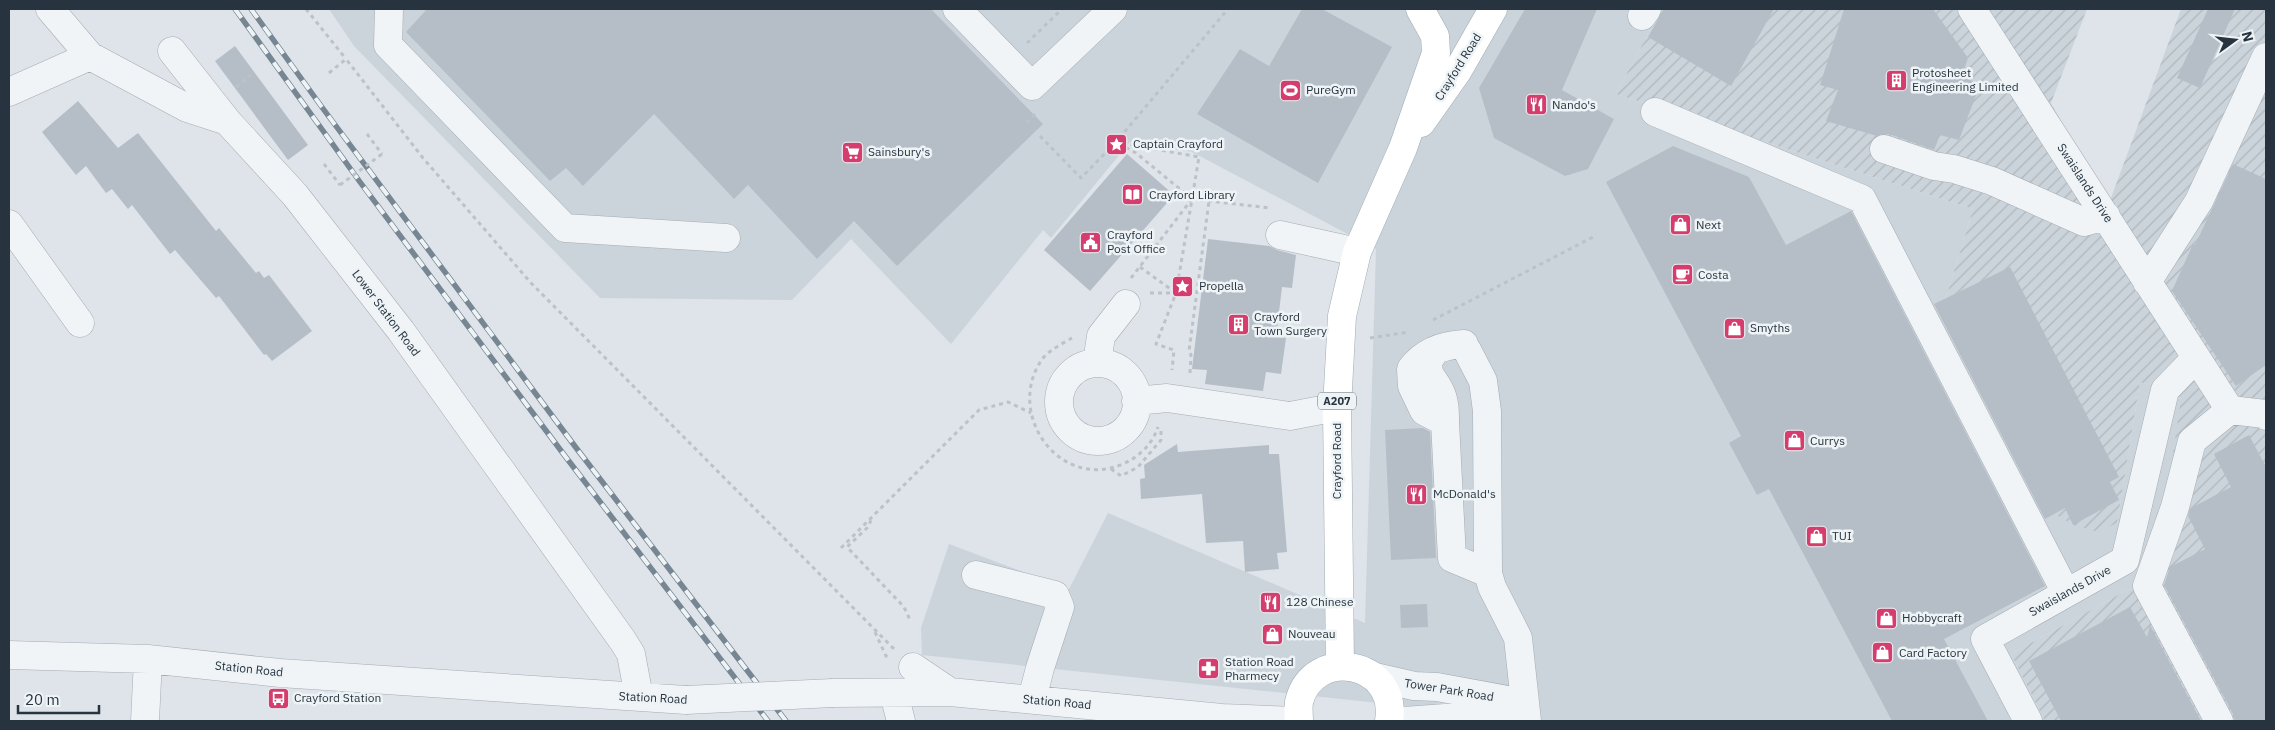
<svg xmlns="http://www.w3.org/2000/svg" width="2275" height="730" viewBox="0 0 2275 730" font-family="'IBM Plex Sans',sans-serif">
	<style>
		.built { fill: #ccd4db }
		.industrial { fill: url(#industrial-furrows) }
		.building { fill: #b5bec6 }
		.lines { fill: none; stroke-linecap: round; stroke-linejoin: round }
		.minor-casing { stroke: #a3acb3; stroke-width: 29 }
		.major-casing { stroke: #9dabb5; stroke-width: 29 }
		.path { stroke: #bcc2c7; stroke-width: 3; stroke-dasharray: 4 4; stroke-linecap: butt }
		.minor { stroke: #f1f4f7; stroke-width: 28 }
		.major { stroke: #fff; stroke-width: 28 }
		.rail-casing { stroke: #778693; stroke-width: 5.5 }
		.rail { stroke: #eef3f6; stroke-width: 4; stroke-dasharray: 11; stroke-linecap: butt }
		.minor-bridge-casing { stroke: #a3acb3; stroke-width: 29; stroke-linecap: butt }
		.path-bridge { stroke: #bcc2c7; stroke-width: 3; stroke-dasharray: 4 4; stroke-linecap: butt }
		.minor-bridge { stroke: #f1f4f7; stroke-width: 28 }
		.labels { text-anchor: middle; stroke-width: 5; stroke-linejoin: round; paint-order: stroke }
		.shield { fill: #eef3f6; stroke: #636d77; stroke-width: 1 }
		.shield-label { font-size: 11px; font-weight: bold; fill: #273440 }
		.street-label { font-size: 12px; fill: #273440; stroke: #eef3f6 }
		.poi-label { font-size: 12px; fill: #273440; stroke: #eef3f6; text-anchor: start }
	</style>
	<defs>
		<pattern id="industrial-furrows" width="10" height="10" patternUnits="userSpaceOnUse" patternTransform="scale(1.25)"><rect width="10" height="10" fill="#ccd4db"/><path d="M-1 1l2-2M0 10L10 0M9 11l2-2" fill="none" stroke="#afb7bd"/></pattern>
	</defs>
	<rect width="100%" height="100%" fill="#dee4e9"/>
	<path class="built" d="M329 9H1661L1616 94 1973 209 1946 298 2117 523 2140 382 2165 390 2182 400 2166 501 2138 584 2011 654 2045 721H1404L1407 706 922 655 921 628 949 544 1069 589 1108 513 1365 623 1376 249 1192 152 1130 142 1051 238 1043 230 951 344 851 239 792 300 600 298 354 46Z"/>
	<path class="industrial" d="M1661 9H2087L2051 103 2108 206 2181 9H2266V721H2045L2011 654 2138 584 2166 501 2181 399 2165 390 2140 382 2117 523 2098 532 2073 525 2055 514 1946 298 1973 209 1616 94Z"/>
	<path class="building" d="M427 9H931L1043 124 897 266 854 221 817 259 748 185 734 199 654 114 583 186 566 168 550 181 406 32Z
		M1302 9H1322L1392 47 1318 183 1197 114 1240 49 1269 66Z
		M1525 9H1597L1562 90 1614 119 1588 169 1565 176 1494 138 1479 88Z
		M1664 9H1774L1731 86 1648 37Z
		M1844 9H1933L1968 58 1962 76 1980 85 1959 140 1940 135 1934 150 1889 134 1877 136 1826 121 1838 90 1820 85Z
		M2208 9H2235L2200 88 2177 78Z
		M235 46 308 145 288 160 215 61Z
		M78 101 118 148 138 133 216 231 219 228 256 273 259 271 264 278 269 275 312 331 272 361 266 354 264 355 219 296 216 298 175 250 170 254 132 205 128 209 112 189 106 193 86 166 76 175 42 132Z
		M1673 146 1749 177 1786 245 1851 211 2045 586 1944 639 1988 721H1892L1769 489 1757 495 1729 443 1741 436 1606 182Z
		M1127 154 1174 195 1090 291 1044 250Z
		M2233 164 2266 179V365L2236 386 2172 291 2193 244 2195 245Z
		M1208 239 1269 246 1277 250 1296 255 1292 288 1282 287 1276 337 1286 338 1281 374 1266 372 1263 391 1205 384 1207 370 1192 369Z
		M2010 267 2119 477 2110 482 2119 500 2073 525 2065 508 2045 519 1934 304Z
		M1423 428 1430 432 1436 558 1391 560 1385 430Z
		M2249 435 2266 467V721H2235L2233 714 2164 585 2170 567 2205 549 2188 516 2191 508 2231 487 2214 454Z
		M1177 444 1178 452 1269 445V454H1279L1287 552 1277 553 1279 569 1245 572 1243 541 1206 543 1202 494 1141 499 1140 479 1145 478 1144 465Z
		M1427 604 1428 627 1401 628 1400 605Z
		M2130 607 2147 637 2150 625 2201 721H2061L2029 661Z"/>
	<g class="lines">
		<defs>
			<path id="minor" d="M50 9 90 56 187 108 227 121 295 195 401 331 623 641 631 654 639 697
				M389 9 388 45 565 228 726 238
				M957 9 1032 86 1113 9
				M1972 9 2230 410 2265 414 2266 416
				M1642 16 1647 9
				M172 51 227 121
				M9 92 90 56
				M1655 112 1862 199 2066 593
				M1884 149 1934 166 1954 169 1992 181 2084 222 2106 216
				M9 224 80 323
				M1280 235 1357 252
				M2147 282 2199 201 2266 57
				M1464 344C1443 345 1424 352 1411 369L1412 386 1424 411 1445 422 1452 558 1488 573
				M1467 350 1483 381 1487 411 1488 573 1492 587 1518 638 1527 721
				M1435 351 1427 363C1429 379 1434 378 1440 391 1445 401 1445 411 1445 422
				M1097 363 1101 336 1126 304
				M1059 402a39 39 0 1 1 78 0a39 39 0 1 1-78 0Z
				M1136 401 1167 398 1290 416 1337 407
				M976 575 1055 595 1060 607 1040 668 1032 699
				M9 655 148 659 280 673 686 700
				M913 667 950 692
				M1375 677 1414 686 1437 687 1524 703
				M833 693 950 692 1222 718 1296 721
				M894 694 901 721
				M145 721 148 659
				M1404 721 1487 715 1520 704
				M2028 721 1985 639 2125 560 2165 390 2196 358
				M2219 721 2147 586 2175 507 2192 441 2230 410"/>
			<path id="major" d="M1421 123 1457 72 1493 9
				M1340 666 1337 407 1342 316 1357 252 1403 148 1436 53 1435 36 1420 9
				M1299 721C1299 715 1298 708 1299 702 1313 645 1399 661 1389 721"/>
		</defs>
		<use href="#minor" class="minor-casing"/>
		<use href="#major" class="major-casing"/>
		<path class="path" d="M306 9 346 59
			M1027 43 1062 9
			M329 73 346 59 423 158 531 283 894 649
			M236 87 251 75
			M1027 123 1035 114
			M367 134 382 154
			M1040 136 1081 178 1116 142 1136 153 1192 199 1176 293 1156 344 1174 350 1172 370
			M324 164 340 185
			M1192 199 1270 208
			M1140 267 1176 293
			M1131 278 1192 199 1199 157 1116 142 1228 9
			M1150 293H1176
			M1433 320 1595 236
			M1072 338C1063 343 1046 352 1041 361 1005 415 1061 493 1125 463 1140 456 1153 443 1158 427
			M1370 338 1409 332
			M1190 373 1191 355 1189 351 1209 201
			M1111 469 1121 476 1138 467 1161 440V427
			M871 520 868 527 847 547 904 607 910 620
			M841 548 979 410 1008 402 1031 413
			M875 632 886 656 888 657"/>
		<use href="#minor" class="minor"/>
		<use href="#major" class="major"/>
		<defs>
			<path id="rail" d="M235 9 360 182 565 456 768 721
				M251 9 324 110 577 449 786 721"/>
		</defs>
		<use href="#rail" class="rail-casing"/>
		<use href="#rail" class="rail"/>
		<defs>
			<path id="minor-bridge" d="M686 700 833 693"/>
		</defs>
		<use href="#minor-bridge" class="minor-bridge-casing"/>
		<path class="path-bridge" d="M340 185 382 154"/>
		<use href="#minor-bridge" class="minor-bridge"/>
	</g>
	<defs>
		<symbol id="building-square" viewBox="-11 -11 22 22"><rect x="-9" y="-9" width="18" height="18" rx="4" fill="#d43d6d" stroke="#eef3f6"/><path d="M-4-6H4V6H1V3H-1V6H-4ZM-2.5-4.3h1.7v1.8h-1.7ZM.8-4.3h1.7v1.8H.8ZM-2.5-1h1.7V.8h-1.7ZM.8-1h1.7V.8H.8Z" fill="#fff"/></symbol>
		<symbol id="stadium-square" viewBox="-11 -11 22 22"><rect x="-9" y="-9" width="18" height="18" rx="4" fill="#d43d6d" stroke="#eef3f6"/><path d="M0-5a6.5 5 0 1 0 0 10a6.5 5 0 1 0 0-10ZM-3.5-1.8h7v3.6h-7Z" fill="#fff"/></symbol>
		<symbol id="restaurant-square" viewBox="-11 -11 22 22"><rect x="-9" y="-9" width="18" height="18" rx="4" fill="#d43d6d" stroke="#eef3f6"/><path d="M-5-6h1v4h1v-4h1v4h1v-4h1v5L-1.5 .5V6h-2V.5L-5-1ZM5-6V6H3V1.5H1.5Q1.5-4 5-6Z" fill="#fff"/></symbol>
		<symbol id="sight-square" viewBox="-11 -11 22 22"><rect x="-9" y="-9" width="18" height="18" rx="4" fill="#d43d6d" stroke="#eef3f6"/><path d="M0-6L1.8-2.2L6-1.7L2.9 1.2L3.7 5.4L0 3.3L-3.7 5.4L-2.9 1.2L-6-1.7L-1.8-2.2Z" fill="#fff"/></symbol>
		<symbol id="supermarket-square" viewBox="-11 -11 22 22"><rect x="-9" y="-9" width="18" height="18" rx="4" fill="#d43d6d" stroke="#eef3f6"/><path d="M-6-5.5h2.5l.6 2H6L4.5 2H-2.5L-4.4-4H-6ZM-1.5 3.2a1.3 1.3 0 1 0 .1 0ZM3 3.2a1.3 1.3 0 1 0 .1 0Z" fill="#fff"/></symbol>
		<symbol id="library-square" viewBox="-11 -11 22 22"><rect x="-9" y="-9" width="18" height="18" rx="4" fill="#d43d6d" stroke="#eef3f6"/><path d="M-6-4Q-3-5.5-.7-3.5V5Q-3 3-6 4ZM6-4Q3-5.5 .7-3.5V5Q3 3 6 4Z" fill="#fff"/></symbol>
		<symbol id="shop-square" viewBox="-11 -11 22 22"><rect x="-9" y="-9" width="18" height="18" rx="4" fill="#d43d6d" stroke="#eef3f6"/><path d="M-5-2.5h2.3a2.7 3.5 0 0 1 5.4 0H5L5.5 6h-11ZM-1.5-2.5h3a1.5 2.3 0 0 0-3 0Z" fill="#fff"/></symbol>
		<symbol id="civic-square" viewBox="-11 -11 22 22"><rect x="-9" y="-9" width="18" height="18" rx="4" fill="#d43d6d" stroke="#eef3f6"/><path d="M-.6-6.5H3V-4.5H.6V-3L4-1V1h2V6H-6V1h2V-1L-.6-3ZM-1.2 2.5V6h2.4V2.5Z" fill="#fff"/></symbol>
		<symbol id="cafe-square" viewBox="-11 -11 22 22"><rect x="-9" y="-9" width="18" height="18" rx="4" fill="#d43d6d" stroke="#eef3f6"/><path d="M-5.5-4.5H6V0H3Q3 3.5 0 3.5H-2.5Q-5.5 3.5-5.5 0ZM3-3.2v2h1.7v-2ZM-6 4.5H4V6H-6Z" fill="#fff"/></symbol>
		<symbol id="pharmacy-square" viewBox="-11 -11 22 22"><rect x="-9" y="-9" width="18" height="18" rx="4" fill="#d43d6d" stroke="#eef3f6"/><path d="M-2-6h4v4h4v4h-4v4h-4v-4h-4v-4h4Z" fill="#fff"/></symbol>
		<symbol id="bus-square" viewBox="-11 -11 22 22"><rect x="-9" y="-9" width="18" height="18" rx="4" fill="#d43d6d" stroke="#eef3f6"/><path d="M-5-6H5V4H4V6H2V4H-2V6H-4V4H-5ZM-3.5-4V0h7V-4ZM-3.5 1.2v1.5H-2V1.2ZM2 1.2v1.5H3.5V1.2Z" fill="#fff"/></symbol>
	</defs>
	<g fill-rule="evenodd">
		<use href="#building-square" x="1884" y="68" width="25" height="25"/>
		<use href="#stadium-square" x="1278" y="78" width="25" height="25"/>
		<use href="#restaurant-square" x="1524" y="92" width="25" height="25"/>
		<use href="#sight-square" x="1104" y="132" width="25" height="25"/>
		<use href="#supermarket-square" x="840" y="140" width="25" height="25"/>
		<use href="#library-square" x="1120" y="182" width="25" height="25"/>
		<use href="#shop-square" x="1668" y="212" width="25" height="25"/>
		<use href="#civic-square" x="1078" y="230" width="25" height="25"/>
		<use href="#cafe-square" x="1670" y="262" width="25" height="25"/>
		<use href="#sight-square" x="1170" y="274" width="25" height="25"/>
		<use href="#building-square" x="1226" y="312" width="25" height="25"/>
		<use href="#shop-square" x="1722" y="316" width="25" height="25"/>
		<use href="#shop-square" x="1782" y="428" width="25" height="25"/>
		<use href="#restaurant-square" x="1404" y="482" width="25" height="25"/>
		<use href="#shop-square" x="1804" y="524" width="25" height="25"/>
		<use href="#restaurant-square" x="1258" y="590" width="25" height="25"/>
		<use href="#shop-square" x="1874" y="606" width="25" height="25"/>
		<use href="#shop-square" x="1260" y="622" width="25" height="25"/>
		<use href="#shop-square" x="1870" y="640" width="25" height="25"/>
		<use href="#pharmacy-square" x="1196" y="656" width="25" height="25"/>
		<use href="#bus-square" x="266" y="686" width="25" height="25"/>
	</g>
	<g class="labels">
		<rect class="shield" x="1318" y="392.5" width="38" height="17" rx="4"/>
		<g class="shield-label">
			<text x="1337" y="405">A207</text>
		</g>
		<g class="street-label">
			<text transform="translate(1458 67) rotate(-58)" y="4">Crayford Road</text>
			<text transform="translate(2085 183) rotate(57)" y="4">Swaislands Drive</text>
			<text transform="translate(386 313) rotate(53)" y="4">Lower Station Road</text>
			<text transform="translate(1337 461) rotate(-90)" y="4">Crayford Road</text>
			<text transform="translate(2070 591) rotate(-29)" y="4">Swaislands Drive</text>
			<text transform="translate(249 669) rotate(6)" y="4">Station Road</text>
			<text transform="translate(1449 690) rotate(9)" y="4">Tower Park Road</text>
			<text transform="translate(653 698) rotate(3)" y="4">Station Road</text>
			<text transform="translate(1057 702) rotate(5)" y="4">Station Road</text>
		</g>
		<g class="poi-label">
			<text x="1912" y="77">Protosheet<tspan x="1912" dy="14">Engineering Limited</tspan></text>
			<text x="1306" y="94">PureGym</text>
			<text x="1552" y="109">Nando's</text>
			<text x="1133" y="148">Captain Crayford</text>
			<text x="868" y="156">Sainsbury's</text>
			<text x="1149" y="199">Crayford Library</text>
			<text x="1696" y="229">Next</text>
			<text x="1107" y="239">Crayford<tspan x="1107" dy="14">Post Office</tspan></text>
			<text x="1698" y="279">Costa</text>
			<text x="1199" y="290">Propella</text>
			<text x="1254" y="321">Crayford<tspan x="1254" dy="14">Town Surgery</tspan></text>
			<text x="1750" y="332">Smyths</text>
			<text x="1810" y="445">Currys</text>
			<text x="1433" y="498">McDonald's</text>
			<text x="1832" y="540">TUI</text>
			<text x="1286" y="606">128 Chinese</text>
			<text x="1902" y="622">Hobbycraft</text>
			<text x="1288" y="638">Nouveau</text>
			<text x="1899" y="657">Card Factory</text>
			<text x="1225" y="666">Station Road<tspan x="1225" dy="14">Pharmecy</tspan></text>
			<text x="294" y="702">Crayford Station</text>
		</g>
	</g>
	<rect width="2275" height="730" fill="none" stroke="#273440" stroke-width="20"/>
	<g transform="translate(2235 40) rotate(75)" stroke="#eef3f6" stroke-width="4" paint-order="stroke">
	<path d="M0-4L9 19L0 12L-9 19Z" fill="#273440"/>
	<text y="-8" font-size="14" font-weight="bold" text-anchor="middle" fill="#273440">N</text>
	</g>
	<path d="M18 705v8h81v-8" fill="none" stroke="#273440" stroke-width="2.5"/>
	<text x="25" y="705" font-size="15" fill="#273440" stroke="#eef3f6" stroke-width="4" paint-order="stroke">20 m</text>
</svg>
